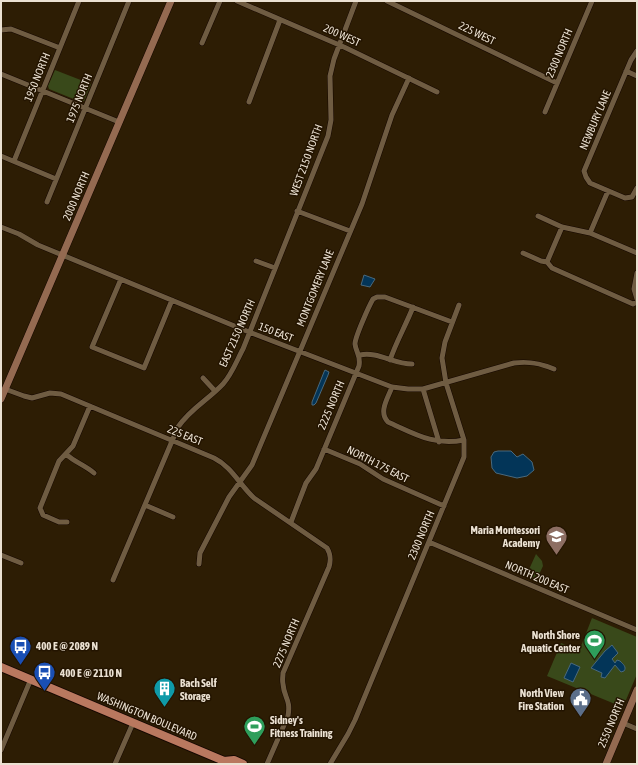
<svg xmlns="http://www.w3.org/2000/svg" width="638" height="765" viewBox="0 0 638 765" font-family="'Asap Condensed',sans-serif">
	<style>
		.green { fill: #39491a }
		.water { fill: #033558; stroke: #49697d }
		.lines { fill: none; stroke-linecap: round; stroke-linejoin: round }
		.street-casing { stroke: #150700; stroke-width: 6 }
		.secondary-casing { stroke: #150700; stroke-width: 8 }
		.primary-casing { stroke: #150700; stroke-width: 10 }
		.street { stroke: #6f5c42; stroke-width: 5 }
		.secondary { stroke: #946a51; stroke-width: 7 }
		.primary { stroke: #b9785f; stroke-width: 8 }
		.labels { text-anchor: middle; stroke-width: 3; stroke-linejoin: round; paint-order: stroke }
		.street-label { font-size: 11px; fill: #ebe1d2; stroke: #231400 }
		.poi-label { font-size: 11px; font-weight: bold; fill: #ebe1d2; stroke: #231400; text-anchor: start }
	</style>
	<rect width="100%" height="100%" fill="#2d1d04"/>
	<path class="green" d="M55 70 91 84 84 101 81 102 49 89 48 86Z
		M536 554 542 561 543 566 536 581 526 576Z
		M592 618 637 637V674L626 700 615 704 547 676 561 643 577 649 579 645 581 646Z"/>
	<path class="water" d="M364 275 375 279 370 287 361 285Z
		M325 370 329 372 328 375 316 403 314 405H312V402L324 372Z
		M498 451H511L517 457 523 454 532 462 534 470 527 476 517 478 496 473 492 468 491 457 494 452Z
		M612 645 618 653 612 659 615 663 617 660 620 661C623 664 627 667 624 671L621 672 615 665 605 678 601 677 602 673 591 668 605 651Z
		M571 663 580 667 573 682 564 678Z"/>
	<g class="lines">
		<defs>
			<path id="street" d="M237 1 344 47 437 92
				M387 1 557 83
				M1 30 11 29 60 48
				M202 43 220 1
				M637 51 631 60 584 171 586 177 590 183 625 198 632 197 637 188
				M626 71 637 76
				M1 74 119 122
				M249 102 280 20
				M545 112 592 1
				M1 156 56 179
				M14 161 79 1
				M47 202 129 1
				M297 211 350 231
				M538 216 562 227 590 233 637 253
				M1 227 19 234 38 245 249 332 392 387 408 389H423L514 363C529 361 540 363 554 369
				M590 233 608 191
				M523 253 541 261 547 262 552 268 633 304 637 302
				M256 261 275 268
				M547 262 562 227
				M637 273 634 289 637 299
				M121 279 92 347 144 368 172 300
				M360 355C377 351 394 364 412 364
				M390 360C396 342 406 325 413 307
				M203 378 215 391
				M392 387C388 398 378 412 388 422 415 434 434 446 464 440
				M5 389 24 396 32 398 50 393 61 394 214 458C232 467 239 484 254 498L327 548C331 555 331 560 329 567L283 673C283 677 282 680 283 684 284 698 291 699 288 716L267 764
				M423 389 439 442
				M324 449 360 464 383 479 444 506
				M66 454C74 462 85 465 94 473
				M145 505 173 517
				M67 522H59L43 515 40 508 59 461 73 446 90 406
				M291 522 306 483 316 469 359 366C361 355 356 353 355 344 355 337 369 306 373 299L377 297H385L452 322
				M429 542 637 630
				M1 555 21 563
				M199 564 200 553 229 497 252 465 362 204 392 115 409 78
				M113 580 178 427C191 408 208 400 223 384 232 374 237 360 243 349L328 136 331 120 330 76 334 59 356 1
				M623 723 637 729
				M1 750 31 679
				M115 764 133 723
				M330 764 348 734 355 720 464 457V440L446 383 442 358 445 342 459 305"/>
			<path id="secondary" d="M1 399 171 1
				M606 764 637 690"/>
			<path id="primary" d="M1 667 224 761 227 764
				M224 761 234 760 243 764"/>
		</defs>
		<use href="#street" class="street-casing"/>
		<use href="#secondary" class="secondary-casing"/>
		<use href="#primary" class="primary-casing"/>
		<use href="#street" class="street"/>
		<use href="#secondary" class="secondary"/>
		<use href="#primary" class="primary"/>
	</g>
	<defs>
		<symbol id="school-pin" viewBox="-11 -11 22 30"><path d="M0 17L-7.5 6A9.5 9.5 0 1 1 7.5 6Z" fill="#8d6e63" stroke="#231400"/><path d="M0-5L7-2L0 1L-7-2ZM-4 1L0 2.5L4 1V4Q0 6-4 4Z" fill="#fff"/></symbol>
		<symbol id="stadium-pin" viewBox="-11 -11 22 30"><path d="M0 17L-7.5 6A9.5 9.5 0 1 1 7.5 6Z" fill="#2e9e5b" stroke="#231400"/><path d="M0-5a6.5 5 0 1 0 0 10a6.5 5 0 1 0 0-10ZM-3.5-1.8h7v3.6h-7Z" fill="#fff"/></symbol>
		<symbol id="bus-pin" viewBox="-11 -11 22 30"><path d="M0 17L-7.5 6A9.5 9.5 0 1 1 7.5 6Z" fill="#1a4fb4" stroke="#231400"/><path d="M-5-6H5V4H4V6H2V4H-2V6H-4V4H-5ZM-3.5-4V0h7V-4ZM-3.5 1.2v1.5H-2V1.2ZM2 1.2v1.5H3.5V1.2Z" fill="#fff"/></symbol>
		<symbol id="building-pin" viewBox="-11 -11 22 30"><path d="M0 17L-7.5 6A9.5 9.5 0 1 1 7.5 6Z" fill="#0f9aa8" stroke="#231400"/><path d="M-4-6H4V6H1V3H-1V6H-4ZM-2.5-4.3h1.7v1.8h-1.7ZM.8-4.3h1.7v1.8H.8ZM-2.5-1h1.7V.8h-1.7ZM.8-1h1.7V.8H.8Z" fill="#fff"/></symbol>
		<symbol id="civic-pin" viewBox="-11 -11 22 30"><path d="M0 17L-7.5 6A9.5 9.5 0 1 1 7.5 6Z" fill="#5c6f8a" stroke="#231400"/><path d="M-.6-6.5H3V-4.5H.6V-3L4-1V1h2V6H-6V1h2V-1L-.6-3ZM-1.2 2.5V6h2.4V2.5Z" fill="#fff"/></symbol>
	</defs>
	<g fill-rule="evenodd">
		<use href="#school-pin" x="544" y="524" width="25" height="34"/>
		<use href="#stadium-pin" x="582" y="628" width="25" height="34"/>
		<use href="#bus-pin" x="8" y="634" width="25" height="34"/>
		<use href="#bus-pin" x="32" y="660" width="25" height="34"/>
		<use href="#building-pin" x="152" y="676" width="25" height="34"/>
		<use href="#civic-pin" x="568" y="686" width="25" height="34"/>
		<use href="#stadium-pin" x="242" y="714" width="25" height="34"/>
	</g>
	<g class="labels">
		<g class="street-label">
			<text transform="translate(477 33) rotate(26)" y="4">225 WEST</text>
			<text transform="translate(342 35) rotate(24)" y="4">200 WEST</text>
			<text transform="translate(559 53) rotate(-67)" y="4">2300 NORTH</text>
			<text transform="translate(37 77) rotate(-68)" y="4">1950 NORTH</text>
			<text transform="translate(79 98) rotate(-68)" y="4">1975 NORTH</text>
			<text transform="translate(595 120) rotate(-67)" y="4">NEWBURY LANE</text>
			<text transform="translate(306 160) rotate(-70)" y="4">WEST 2150 NORTH</text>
			<text transform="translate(76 196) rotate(-67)" y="4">2000 NORTH</text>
			<text transform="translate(315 288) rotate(-68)" y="4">MONTGOMERY LANE</text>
			<text transform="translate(276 332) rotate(21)" y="4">150 EAST</text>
			<text transform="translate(237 333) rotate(-66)" y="4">EAST 2150 NORTH</text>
			<text transform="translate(331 405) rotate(-67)" y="4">2225 NORTH</text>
			<text transform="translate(185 435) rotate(22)" y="4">225 EAST</text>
			<text transform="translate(378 464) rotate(27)" y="4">NORTH 175 EAST</text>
			<text transform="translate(421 535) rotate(-67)" y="4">2300 NORTH</text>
			<text transform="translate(537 577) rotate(23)" y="4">NORTH 200 EAST</text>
			<text transform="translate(286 643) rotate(-67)" y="4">2275 NORTH</text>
			<text transform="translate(147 716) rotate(23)" y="4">WASHINGTON BOULEVARD</text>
			<text transform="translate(611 723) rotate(-67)" y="4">2550 NORTH</text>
		</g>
		<g class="poi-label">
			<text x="540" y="534" text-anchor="end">Maria Montessori<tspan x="540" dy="13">Academy</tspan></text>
			<text x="580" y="639" text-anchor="end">North Shore<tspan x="580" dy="13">Aquatic Center</tspan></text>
			<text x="36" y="650">400 E @ 2089 N</text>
			<text x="60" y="677">400 E @ 2110 N</text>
			<text x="180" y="687">Bach Self<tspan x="180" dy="13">Storage</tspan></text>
			<text x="564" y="697" text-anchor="end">North View<tspan x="564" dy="13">Fire Station</tspan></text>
			<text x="270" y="724">Sidney's<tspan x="270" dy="13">Fitness Training</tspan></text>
		</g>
	</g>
	<rect width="638" height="765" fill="none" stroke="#ebe1d2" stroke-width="4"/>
</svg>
